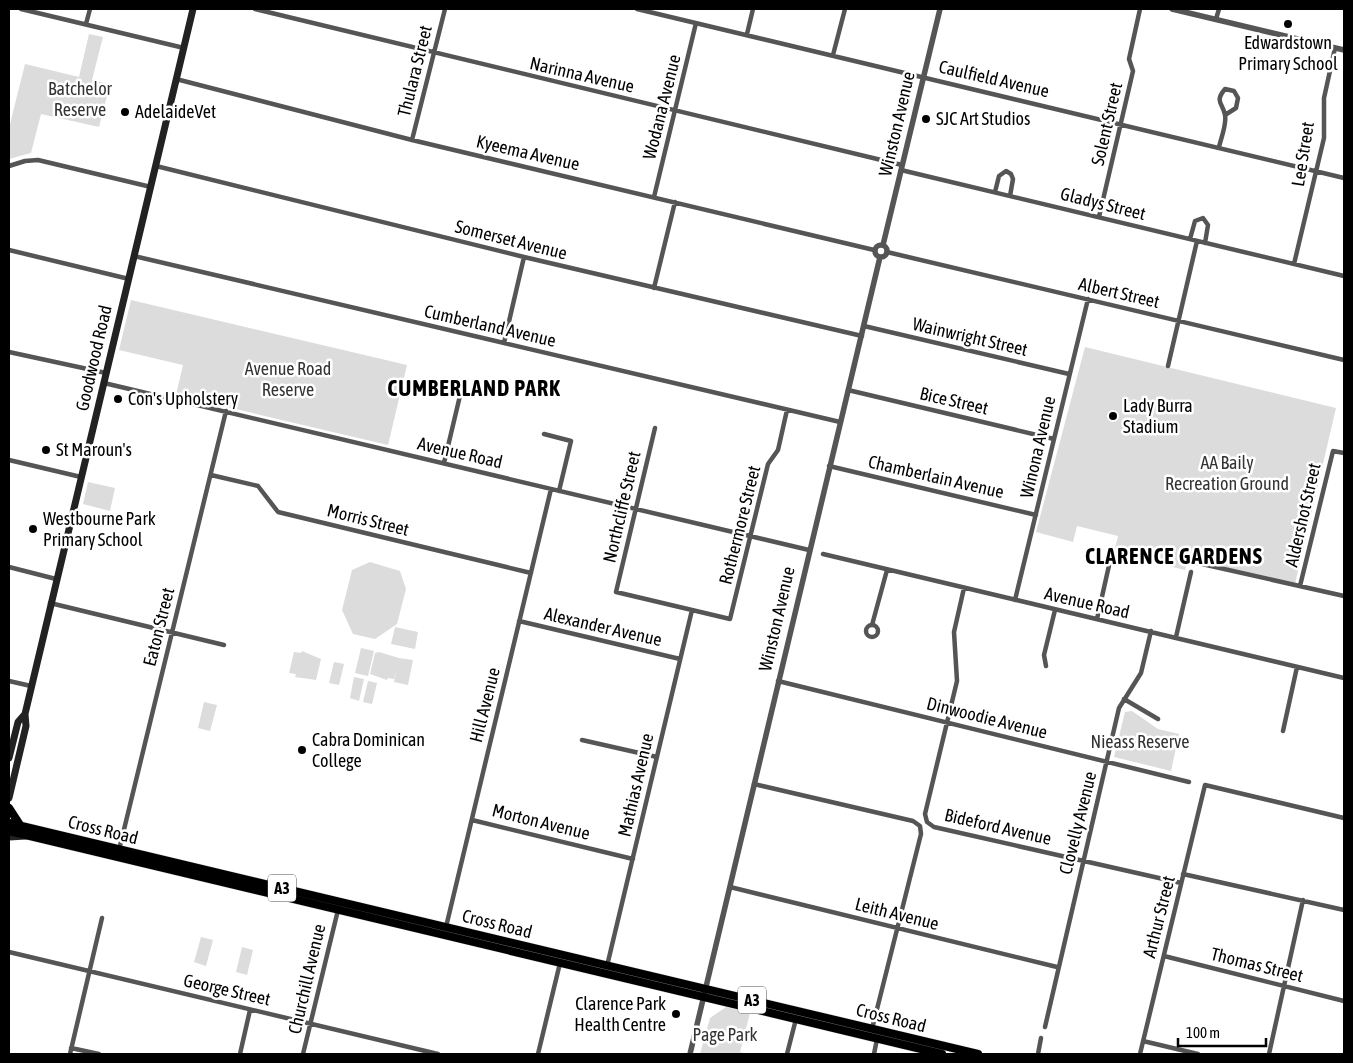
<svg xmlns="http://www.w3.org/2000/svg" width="1353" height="1063" viewBox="0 0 1353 1063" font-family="'Asap Condensed',sans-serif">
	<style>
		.green { fill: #dcdcdc }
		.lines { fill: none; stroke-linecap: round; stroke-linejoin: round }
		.trunk-casing { stroke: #dbdbdb; stroke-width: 9 }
		.minor { stroke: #555; stroke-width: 4.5 }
		.tertiary { stroke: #555; stroke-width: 5.5 }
		.secondary { stroke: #222; stroke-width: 7 }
		.trunk { stroke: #000; stroke-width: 8 }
		.poi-dot { fill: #000; stroke: #fff; stroke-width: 2 }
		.labels { text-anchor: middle; stroke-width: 5; stroke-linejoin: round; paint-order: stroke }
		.shield { fill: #fff; stroke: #4c4c4c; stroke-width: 1 }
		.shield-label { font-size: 16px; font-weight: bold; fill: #000 }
		.poi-label { font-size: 18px; fill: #000; stroke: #fff; text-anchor: start }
		.street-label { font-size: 18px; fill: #000; stroke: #fff }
		.park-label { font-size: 18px; fill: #333; stroke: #fff }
		.district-label { font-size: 22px; font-weight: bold; letter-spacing: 1px; fill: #000; stroke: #fff }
	</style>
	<rect width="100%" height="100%" fill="#fff"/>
	<path class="green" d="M89 34 103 37 92 80 110 84 99 127 41 114 31 153 9 159V128L25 64 79 77Z
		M131 300 407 365 388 445 176 395 183 365 119 350Z
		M1085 347 1336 408 1295 584 1188 560 1185 570 1114 553 1118 536 1077 526 1073 542 1036 532Z
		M88 482 115 488 110 511 83 504Z
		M370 562 400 571 406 589 397 624 375 639 353 634 342 610 352 570Z
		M395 627 418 632 415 649 391 644Z
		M361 648 374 651 368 676 355 673Z
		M302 651 321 659 316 680 295 677 296 674 289 673 294 652 301 653Z
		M379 652 399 658 413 660 408 685 394 682 396 670 394 679 388 678 387 680 370 674 375 653Z
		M334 662 344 664 339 685 329 683Z
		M354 677 364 679 359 701 350 698Z
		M368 681 377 683 372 704 363 702Z
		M204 702 217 705 210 731 198 728Z
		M1132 711 1158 729 1179 734 1171 771 1114 757 1125 712Z
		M201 937 213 940 206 966 194 962Z
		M242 947 253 950 247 975 236 972Z
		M726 1007 750 1013 740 1052 747 1054H700L710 1018Z"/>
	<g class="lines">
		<defs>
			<path id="trunk" d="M9 808 20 825
				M9 823 978 1054
				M9 831 942 1054"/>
		</defs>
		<use href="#trunk" class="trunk-casing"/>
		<path class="minor" d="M21 9 184 48
			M255 9 902 165
			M637 9 1344 178
			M1216 19 1219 9
			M86 24 90 9
			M747 34 753 9
			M833 55 845 9
			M176 79 412 140 874 250
			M412 140 445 9
			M1219 147C1221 138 1227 124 1225 115 1223 103 1214 102 1225 89L1234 91 1238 98 1236 108 1225 115
			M9 166 25 161 38 160 151 187
			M156 166 524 257 862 336
			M901 170 1344 276
			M995 192 999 176 1006 171 1011 174 1013 179 1010 196
			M654 197 696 23
			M1099 217 1133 71 1129 59 1140 9
			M1190 239 1195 221 1203 218 1208 225 1205 243
			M9 250 129 279
			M887 252 1344 360
			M134 256 840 422
			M1294 264 1324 138V98L1335 48
			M654 288 675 202
			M864 326 1069 374
			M504 343 524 257
			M9 352 106 373
			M1168 366 1197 241
			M104 383 809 550
			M848 390 1054 439
			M655 428 616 592 730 619 768 464 778 450 787 410
			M544 434 571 441 559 491
			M9 460 81 477
			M444 463 463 383
			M829 466 1036 515
			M211 475 258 486 278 512 531 573
			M823 554 1344 678
			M1193 562 1344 596
			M9 567 56 579
			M1300 586 1333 451 1344 453
			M964 588 954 632 957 681 925 814 927 822 934 827 1181 883
			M1015 600 1088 299
			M50 603 224 645
			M1097 619 1112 552
			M519 621 680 659
			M866 631a6 6 0 1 1 12 0a6 6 0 1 1-12 0Z
			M872 625 887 570
			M1176 637 1191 572
			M1046 666 1044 655 1055 610
			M9 681 31 686
			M778 681 1189 782
			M1124 699 1158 719
			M1283 731 1297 667
			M582 740 657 757
			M754 784 913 821 920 826 921 834 872 1029
			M472 820 633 859
			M119 850 226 411
			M1183 874 1344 910
			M730 887 1057 967
			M446 927 551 489
			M9 952 438 1054
			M1164 956 1344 1001
			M607 966 692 610
			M1045 1027 1119 708 1141 673 1151 631
			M1143 1041 1198 1054
			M71 1048 99 1054
			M70 1054 102 918
			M240 1054 250 1010
			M303 1054 338 910
			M538 1054 560 963
			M787 1054 796 1019
			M874 1054 877 1039
			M1038 1054 1041 1038
			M1140 1054 1205 785 1344 818
			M1269 1054 1303 900"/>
		<path class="tertiary" d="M1172 9 1344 50
			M875 251a6 6 0 1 1 12 0a6 6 0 1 1-12 0Z
			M883 245 940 9
			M690 1054 880 257"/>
		<path class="secondary" d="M9 758 18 722 25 714
			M9 798 26 726 25 714 193 9
			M9 837 26 836"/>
		<use href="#trunk" class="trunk"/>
	</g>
	<g class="poi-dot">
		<circle cx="1288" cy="24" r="5"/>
		<circle cx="125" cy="112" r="5"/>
		<circle cx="926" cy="119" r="5"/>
		<circle cx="118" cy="399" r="5"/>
		<circle cx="1113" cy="416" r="5"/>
		<circle cx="46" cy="450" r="5"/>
		<circle cx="33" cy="529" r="5"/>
		<circle cx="302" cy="750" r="5"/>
		<circle cx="676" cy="1014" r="5"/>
	</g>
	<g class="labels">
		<g class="shield">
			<rect x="268" y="874.5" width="28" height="27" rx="4"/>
			<rect x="738" y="986.5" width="28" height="27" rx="4"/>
		</g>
		<g class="shield-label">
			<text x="282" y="894">A3</text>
			<text x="752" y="1006">A3</text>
		</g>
		<g class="poi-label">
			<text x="1288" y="49" text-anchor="middle">Edwardstown<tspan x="1288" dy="21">Primary School</tspan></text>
			<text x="135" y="118">AdelaideVet</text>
			<text x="936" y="125">SJC Art Studios</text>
			<text x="128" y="405">Con's Upholstery</text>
			<text x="1123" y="412">Lady Burra<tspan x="1123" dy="21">Stadium</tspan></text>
			<text x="56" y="456">St Maroun's</text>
			<text x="43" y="525">Westbourne Park<tspan x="43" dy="21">Primary School</tspan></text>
			<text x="312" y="746">Cabra Dominican<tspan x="312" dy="21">College</tspan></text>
			<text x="666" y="1010" text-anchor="end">Clarence Park<tspan x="666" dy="21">Health Centre</tspan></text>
		</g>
		<g class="street-label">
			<text transform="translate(415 71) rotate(-76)" y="6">Thulara Street</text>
			<text transform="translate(582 75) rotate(13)" y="6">Narinna Avenue</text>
			<text transform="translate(994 79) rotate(13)" y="6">Caulfield Avenue</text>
			<text transform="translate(662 107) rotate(-76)" y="6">Wodana Avenue</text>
			<text transform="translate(897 124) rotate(-77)" y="6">Winston Avenue</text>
			<text transform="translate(1107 124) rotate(-77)" y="6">Solent Street</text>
			<text transform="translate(528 153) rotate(13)" y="6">Kyeema Avenue</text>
			<text transform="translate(1303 154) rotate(-81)" y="6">Lee Street</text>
			<text transform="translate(1103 204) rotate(14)" y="6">Gladys Street</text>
			<text transform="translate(511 240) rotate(14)" y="6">Somerset Avenue</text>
			<text transform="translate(1119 293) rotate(13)" y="6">Albert Street</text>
			<text transform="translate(490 326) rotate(13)" y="6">Cumberland Avenue</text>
			<text transform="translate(970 337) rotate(13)" y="6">Wainwright Street</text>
			<text transform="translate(94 358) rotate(-77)" y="6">Goodwood Road</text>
			<text transform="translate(954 401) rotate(13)" y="6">Bice Street</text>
			<text transform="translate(1038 447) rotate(-77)" y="6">Winona Avenue</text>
			<text transform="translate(460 453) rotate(13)" y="6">Avenue Road</text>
			<text transform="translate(936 477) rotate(13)" y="6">Chamberlain Avenue</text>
			<text transform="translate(622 507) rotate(-77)" y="6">Northcliffe Street</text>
			<text transform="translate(1303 515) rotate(-77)" y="6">Aldershot Street</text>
			<text transform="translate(368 520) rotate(14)" y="6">Morris Street</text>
			<text transform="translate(740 525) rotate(-76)" y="6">Rothermore Street</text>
			<text transform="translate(1087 603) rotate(13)" y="6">Avenue Road</text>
			<text transform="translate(777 619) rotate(-77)" y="6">Winston Avenue</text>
			<text transform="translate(159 627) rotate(-76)" y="6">Eaton Street</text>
			<text transform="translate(603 627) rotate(13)" y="6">Alexander Avenue</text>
			<text transform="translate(485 705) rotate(-76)" y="6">Hill Avenue</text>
			<text transform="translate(987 718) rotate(14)" y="6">Dinwoodie Avenue</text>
			<text transform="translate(636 785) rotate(-77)" y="6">Mathias Avenue</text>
			<text transform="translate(541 822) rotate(14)" y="6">Morton Avenue</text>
			<text transform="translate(1078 823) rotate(-76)" y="6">Clovelly Avenue</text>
			<text transform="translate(998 827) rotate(13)" y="6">Bideford Avenue</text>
			<text transform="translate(103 830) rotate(14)" y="6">Cross Road</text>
			<text transform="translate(897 914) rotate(14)" y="6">Leith Avenue</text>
			<text transform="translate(1159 917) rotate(-76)" y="6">Arthur Street</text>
			<text transform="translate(497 924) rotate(14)" y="6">Cross Road</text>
			<text transform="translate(1257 965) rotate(14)" y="6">Thomas Street</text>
			<text transform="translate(307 979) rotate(-77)" y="6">Churchill Avenue</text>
			<text transform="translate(227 990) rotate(13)" y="6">George Street</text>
			<text transform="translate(891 1018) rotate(14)" y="6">Cross Road</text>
		</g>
		<g class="park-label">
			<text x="80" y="95">Batchelor<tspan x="80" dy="21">Reserve</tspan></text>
			<text x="288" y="375">Avenue Road<tspan x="288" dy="21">Reserve</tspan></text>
			<text x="1227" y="469">AA Baily<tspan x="1227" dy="21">Recreation Ground</tspan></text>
			<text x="1140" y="748">Nieass Reserve</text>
			<text x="725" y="1041">Page Park</text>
		</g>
		<g class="district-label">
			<text x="474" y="396">CUMBERLAND PARK</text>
			<text x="1174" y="564">CLARENCE GARDENS</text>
		</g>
	</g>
	<rect width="1353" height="1063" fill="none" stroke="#000000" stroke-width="20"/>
	<path d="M1178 1038v8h88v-8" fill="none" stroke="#000000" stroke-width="2.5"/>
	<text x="1186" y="1038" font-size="15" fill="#000000" stroke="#ffffff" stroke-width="4" paint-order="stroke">100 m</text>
</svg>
